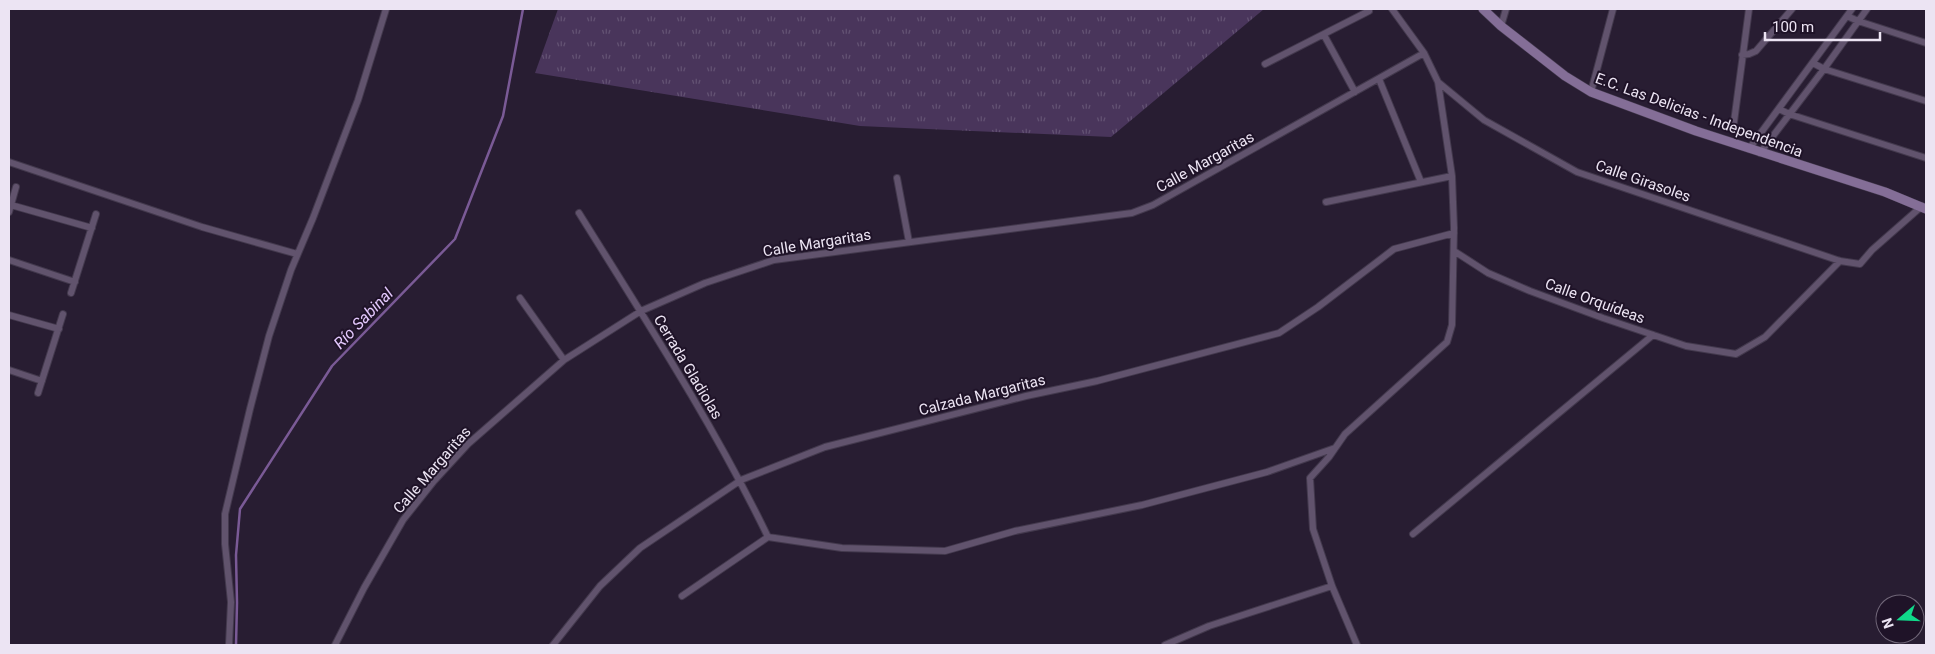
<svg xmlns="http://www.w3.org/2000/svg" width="1935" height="654" viewBox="0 0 1935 654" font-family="Roboto,sans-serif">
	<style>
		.grass { fill: url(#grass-tufts) }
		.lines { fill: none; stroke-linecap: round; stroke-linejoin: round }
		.stream { stroke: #7a5a96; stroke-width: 2.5 }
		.street-casing { stroke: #43394d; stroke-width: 8 }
		.secondary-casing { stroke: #43394d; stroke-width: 10 }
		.street { stroke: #61536d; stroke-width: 6 }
		.secondary { stroke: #846e97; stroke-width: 9 }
		.labels { text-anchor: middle; stroke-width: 4; stroke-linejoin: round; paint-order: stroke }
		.street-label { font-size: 15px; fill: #ece4f3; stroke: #1f1328 }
		.water-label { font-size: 16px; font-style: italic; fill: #e4c9fe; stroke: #1f1328 }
	</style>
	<defs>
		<pattern id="grass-tufts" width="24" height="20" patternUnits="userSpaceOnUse" patternTransform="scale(1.25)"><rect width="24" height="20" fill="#49355b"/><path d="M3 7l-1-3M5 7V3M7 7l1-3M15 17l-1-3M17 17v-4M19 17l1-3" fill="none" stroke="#635273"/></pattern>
	</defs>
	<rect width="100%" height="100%" fill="#281d32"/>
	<path class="grass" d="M558 9H1264L1111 137 860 126 535 73Z"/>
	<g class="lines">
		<path class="stream" d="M236 645 237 603 236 555 240 509 332 366 455 239 503 116 523 9"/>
		<defs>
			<path id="street" d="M1847 16 1858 21 1926 43
				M1501 26 1506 9
				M1324 35 1355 92
				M1742 55 1749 54 1756 51 1792 9
				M1813 63 1824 69 1926 101
				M1265 64 1369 11
				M1379 79 1421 182
				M1438 82 1484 120 1577 172 1840 261 1860 264 1872 250 1922 206
				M1591 92 1613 9
				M1779 109 1789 114 1926 158
				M1734 122 1749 9
				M1749 149 1852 9
				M1760 153 1824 69 1867 9
				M9 162 202 227 297 254
				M897 178 909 242
				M1326 202 1452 176
				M11 205 92 228
				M9 212 16 187
				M579 213C645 319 714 425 768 537
				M1454 251 1488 273 1530 291 1603 318 1686 346 1736 354 1765 337 1840 261
				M9 260 75 282
				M71 293 96 214
				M520 298 564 360
				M9 315 59 329
				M9 370 42 381
				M38 393 63 314
				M1413 534 1653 335
				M682 596 768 537 842 548 945 551 1015 531 1142 505 1267 472 1335 448
				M229 645 231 602 225 544V514L250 409 269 336 291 270 313 218 358 100 386 9
				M335 645 364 588 403 520 434 481 468 444 564 360 641 311 705 283 774 260 1132 213 1153 205 1424 53
				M553 645 600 586 640 548 741 480 825 447 1026 396 1097 381 1279 333 1318 307 1394 249 1454 233
				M1165 645 1209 626 1332 586
				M1357 645 1332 586 1313 529 1310 478 1329 457 1345 434 1447 342 1452 325 1454 228 1452 176 1438 82 1424 53 1392 9"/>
			<path id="secondary" d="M1483 9 1501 26 1565 76 1591 92 1696 131 1885 192 1926 209"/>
		</defs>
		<use href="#street" class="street-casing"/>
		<use href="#secondary" class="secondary-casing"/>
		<use href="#street" class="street"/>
		<use href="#secondary" class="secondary"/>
	</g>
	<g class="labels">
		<g class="street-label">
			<text transform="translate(1699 115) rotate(20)" y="5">E.C. Las Delicias - Independencia</text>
			<text transform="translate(1205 162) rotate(-29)" y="5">Calle Margaritas</text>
			<text transform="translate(1643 181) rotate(19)" y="5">Calle Girasoles</text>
			<text transform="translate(817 243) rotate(-9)" y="5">Calle Margaritas</text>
			<text transform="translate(1595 301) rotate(20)" y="5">Calle Orquídeas</text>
			<text transform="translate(688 367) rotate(59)" y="5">Cerrada Gladiolas</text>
			<text transform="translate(982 395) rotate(-14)" y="5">Calzada Margaritas</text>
			<text transform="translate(432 470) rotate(-49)" y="5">Calle Margaritas</text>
		</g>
		<g class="water-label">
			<text transform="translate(363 318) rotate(-46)" y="6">Río Sabinal</text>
		</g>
	</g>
	<rect width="1935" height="654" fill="none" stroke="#ece4f3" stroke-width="20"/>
	<g transform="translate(1900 619) rotate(251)"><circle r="24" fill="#1f1328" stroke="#716779"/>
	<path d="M0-4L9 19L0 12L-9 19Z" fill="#10d98a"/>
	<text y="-8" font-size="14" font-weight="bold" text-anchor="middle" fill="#ece4f3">N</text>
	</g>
	<path d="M1765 32v8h115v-8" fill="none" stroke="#ece4f3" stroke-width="2.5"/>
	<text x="1772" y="32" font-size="15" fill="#ece4f3" stroke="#1f1328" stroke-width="4" paint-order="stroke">100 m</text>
</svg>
